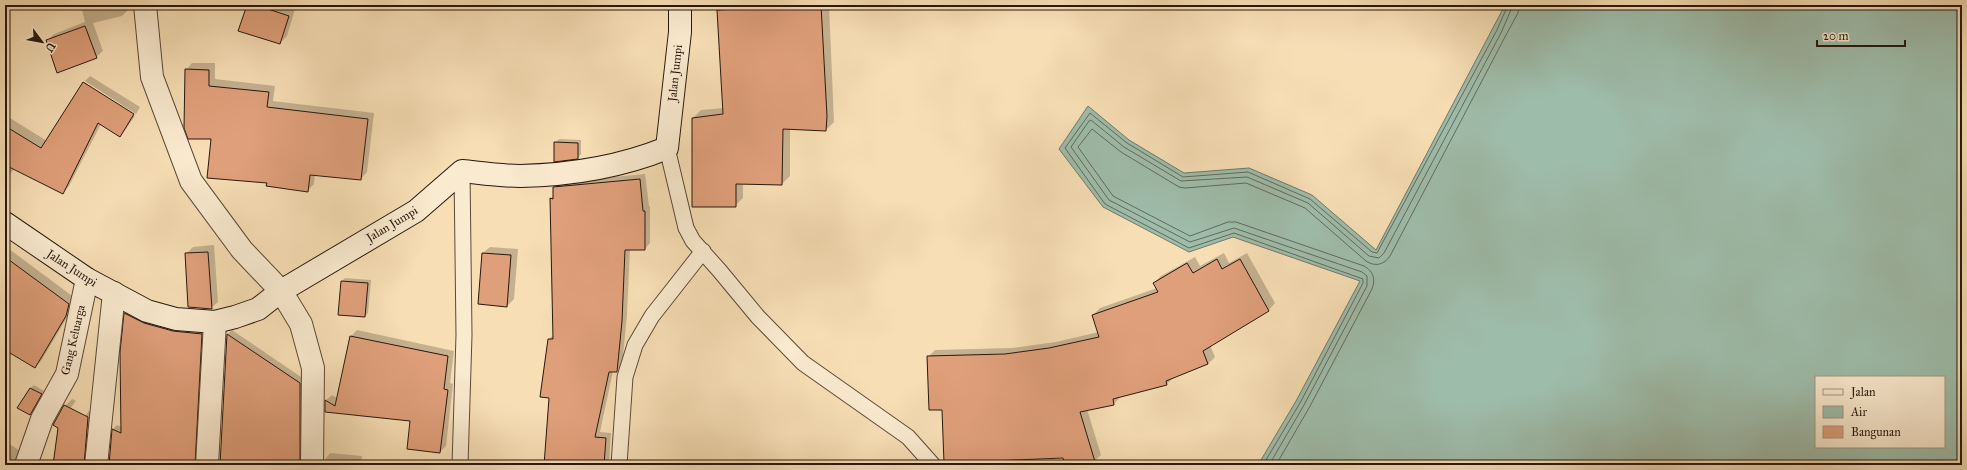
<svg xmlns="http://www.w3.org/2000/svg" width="1967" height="470" viewBox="0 0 1967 470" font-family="'IM FELL Great Primer',serif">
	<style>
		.water { fill: #9ebcaa; stroke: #6e7a6c; fill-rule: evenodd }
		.shadow { fill: #0003 }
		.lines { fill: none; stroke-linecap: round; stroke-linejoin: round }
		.shore { stroke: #626a5c; stroke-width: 1 }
		.building { fill: #df9f7a; stroke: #27170e }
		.lane-casing { stroke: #5b4938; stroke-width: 17 }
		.street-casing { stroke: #5b4938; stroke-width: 24 }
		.secondary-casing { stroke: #27170e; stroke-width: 24 }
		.lane { stroke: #faeacf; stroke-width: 15 }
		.street { stroke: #faeacf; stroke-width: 22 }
		.secondary { stroke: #faeacf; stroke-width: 22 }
		.labels { text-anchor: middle; stroke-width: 3; stroke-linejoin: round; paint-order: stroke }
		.street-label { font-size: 12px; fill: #27170e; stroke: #faeacf }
	</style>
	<rect width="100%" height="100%" fill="#f7deb5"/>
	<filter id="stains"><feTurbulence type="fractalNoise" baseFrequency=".005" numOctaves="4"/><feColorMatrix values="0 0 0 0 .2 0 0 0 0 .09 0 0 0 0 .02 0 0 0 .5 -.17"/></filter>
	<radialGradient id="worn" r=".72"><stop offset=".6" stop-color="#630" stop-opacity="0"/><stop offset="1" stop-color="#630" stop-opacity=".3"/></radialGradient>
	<path class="water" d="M1505 5H1962V465H1258L1296 401 1360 281 1233 237 1189 252 1103 207 1059 149 1088 106 1129 140 1184 173 1249 168 1312 195 1376 250ZM1816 377H1944V447H1816Z"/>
	<path class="shadow" d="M81 5H128L129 9 122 16 93 23 103 51 96 57 47 41 54 34 85 22Z
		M248 5H283L295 9 287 36 280 43Z
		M724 5H829L834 122 826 130 790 129V176L782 184 743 183V198L735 206 693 118 701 110 724 108 718 10Z
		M192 63H215V79L275 86 273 101 374 113 367 172 361 179 315 174 314 184 307 191 268 182 212 138 186 70Z
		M90 76 140 107 136 114 85 81Z
		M84 82 135 116 126 129 120 136 101 124 69 186 63 193 14 169 5 181V115L47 141Z
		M559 139 581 140V154L578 158 555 143Z
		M645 174 649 206H650V243L645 249H630L627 315 622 366 616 371H613L600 432 611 433 609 465H545L550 398 549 339 554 334 551 199 554 195V187L560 182Z
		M214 245 218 302 211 308 186 254 193 247Z
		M5 246 75 298 72 309 41 361 35 367 5 349Z
		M490 247 518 249 514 299 507 306 483 253Z
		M1224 253 1229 263 1247 253 1275 303 1269 310 1210 345 1215 357 1208 364 1174 377 1167 384 1121 396 1114 404 1087 409 1101 455 1094 461 1082 465H1066L1064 457 943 409 928 357 935 350 1012 348 1056 342 1099 332 1093 315 1100 308 1157 288 1154 283 1161 276 1195 257 1200 266Z
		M345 278 371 280 368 313 365 316 342 281Z
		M130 309 206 330 200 465H108L113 429 117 425 122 427 121 352 125 314Z
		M232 330 304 379 305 465H220L228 334Z
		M357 330 454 351 450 383 453 384 446 446 440 452 412 420 326 411V400L332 395 337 398 351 336Z
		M34 385 44 391 30 413V389Z
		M72 399 76 401 62 419 65 406Z
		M89 411 92 413 88 465H65L85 416Z
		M5 441 20 451V465H5Z
		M330 453 362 456 361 465H325L326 458Z"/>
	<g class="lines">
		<path class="shore" d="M1263 465 1300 403 1363 283V279L1234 233 1189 248 1105 204 1065 148 1090 113 1127 143 1183 177 1248 172 1310 199 1372 252 1377 253 1497 30 1508 5
			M1269 465 1304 405 1367 286V276L1362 272 1234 228 1190 242 1109 200 1071 147 1089 121 1091 120 1124 147 1181 181 1247 177 1308 203 1369 256 1379 258 1384 253 1501 33 1513 5
			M1276 465 1309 408 1372 289C1376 279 1373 271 1364 266L1236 222H1228L1190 236 1113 196 1078 147 1092 129 1121 152 1179 187 1185 188 1246 183 1305 208 1366 261C1375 267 1384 265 1390 256L1506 35 1518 13 1519 5"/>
	</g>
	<path class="building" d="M247 5H256L289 16 280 44 238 31Z
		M821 5 827 116 826 131 783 129 782 185 736 184V207H692V118L723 114 717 10Z
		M85 26 97 58 57 73 46 40Z
		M185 69 209 70V86L269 92 267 107 368 119 361 180 310 175 308 192 266 186 267 183 207 178 211 139H188L184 128Z
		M83 82 134 114 120 137 98 123 63 194 5 165V126L41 148Z
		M554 142 578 143V159L554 162Z
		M640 179 643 211H645V250H625L622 321 617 372H609L595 437 606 438 604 465H544L549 398 540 397 548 339H553L550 198 553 199V187Z
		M208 252 212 309 188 307 185 253Z
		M482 253 511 255 507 307 478 304Z
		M5 257 69 304 66 316 35 368 5 350Z
		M1217 259 1222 269 1240 259 1269 311 1203 351 1208 364 1166 381 1167 385 1113 399 1114 405 1080 412 1096 465H1065L1063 458 944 463 942 410H929L927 356 1005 354 1049 348 1099 337 1092 315 1158 292 1153 283 1187 263 1193 273Z
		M341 281 368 283 365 317 338 315Z
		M124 313 144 323 173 331 202 334 195 465H109L112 429 121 433 120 352Z
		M227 334 300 383V465H220Z
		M350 336 448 356 444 389 448 390 440 453 407 449 410 421 325 412V400L335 406Z
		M30 388 42 394 30 415 17 408Z
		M64 405 88 417 84 465H53L58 428 53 425Z"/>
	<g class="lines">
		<defs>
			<path id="lane" d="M667 148 686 228 693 241 719 270 758 317 803 363 908 437 933 465
				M460 465 464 335 462 171
				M619 465 625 377 635 345 652 316 703 251"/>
			<path id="street" d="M145 5 152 77 191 181 242 250 281 291 301 324 313 368 312 465
				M26 465 42 419 67 374 87 279
				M96 465 114 293
				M207 465 215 322"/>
			<path id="secondary" d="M5 223 87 279 147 311 176 319 215 322 235 317 258 309 281 291 416 211 462 171C481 173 501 176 520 176 570 175 620 167 667 148L680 32V5"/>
		</defs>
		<use href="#lane" class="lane-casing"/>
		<use href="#street" class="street-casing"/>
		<use href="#secondary" class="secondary-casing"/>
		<use href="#lane" class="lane"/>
		<use href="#street" class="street"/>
		<use href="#secondary" class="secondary"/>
	</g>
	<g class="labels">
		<g class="street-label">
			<text transform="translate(675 73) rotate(-84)" y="4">Jalan Jumpi</text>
			<text transform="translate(392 224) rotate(-31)" y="4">Jalan Jumpi</text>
			<text transform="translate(72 268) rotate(33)" y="4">Jalan Jumpi</text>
			<text transform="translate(73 340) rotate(-77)" y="4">Gang Keluarga</text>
		</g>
	</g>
	<rect width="1967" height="470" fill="none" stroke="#f7deb5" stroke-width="20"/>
	<rect x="6" y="6" width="1955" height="458" fill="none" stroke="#27170e" stroke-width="2"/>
	<rect x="10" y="10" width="1947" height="450" fill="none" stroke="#27170e"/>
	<rect x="1815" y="376" width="130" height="72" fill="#faeacf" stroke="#a69682"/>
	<rect x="1823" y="389" width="20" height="6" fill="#faeacf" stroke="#a69682"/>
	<text x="1851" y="396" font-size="12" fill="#27170e">Jalan</text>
	<rect x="1823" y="406" width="20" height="12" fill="#9ebcaa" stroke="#a69682"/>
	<text x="1851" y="416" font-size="12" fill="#27170e">Air</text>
	<rect x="1823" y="426" width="20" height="12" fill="#df9f7a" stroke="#a69682"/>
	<text x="1851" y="436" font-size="12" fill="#27170e">Bangunan</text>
	<g transform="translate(42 42) rotate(122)" stroke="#faeacf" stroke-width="3" paint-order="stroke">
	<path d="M0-3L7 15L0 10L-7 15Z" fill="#27170e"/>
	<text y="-6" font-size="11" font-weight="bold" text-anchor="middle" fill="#27170e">U</text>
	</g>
	<path d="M1817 40v6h88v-6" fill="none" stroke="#27170e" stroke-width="2"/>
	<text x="1823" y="40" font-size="12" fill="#27170e" stroke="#faeacf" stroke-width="3" paint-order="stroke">20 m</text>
	<rect width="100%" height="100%" filter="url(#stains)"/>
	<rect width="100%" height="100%" fill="url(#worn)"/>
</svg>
